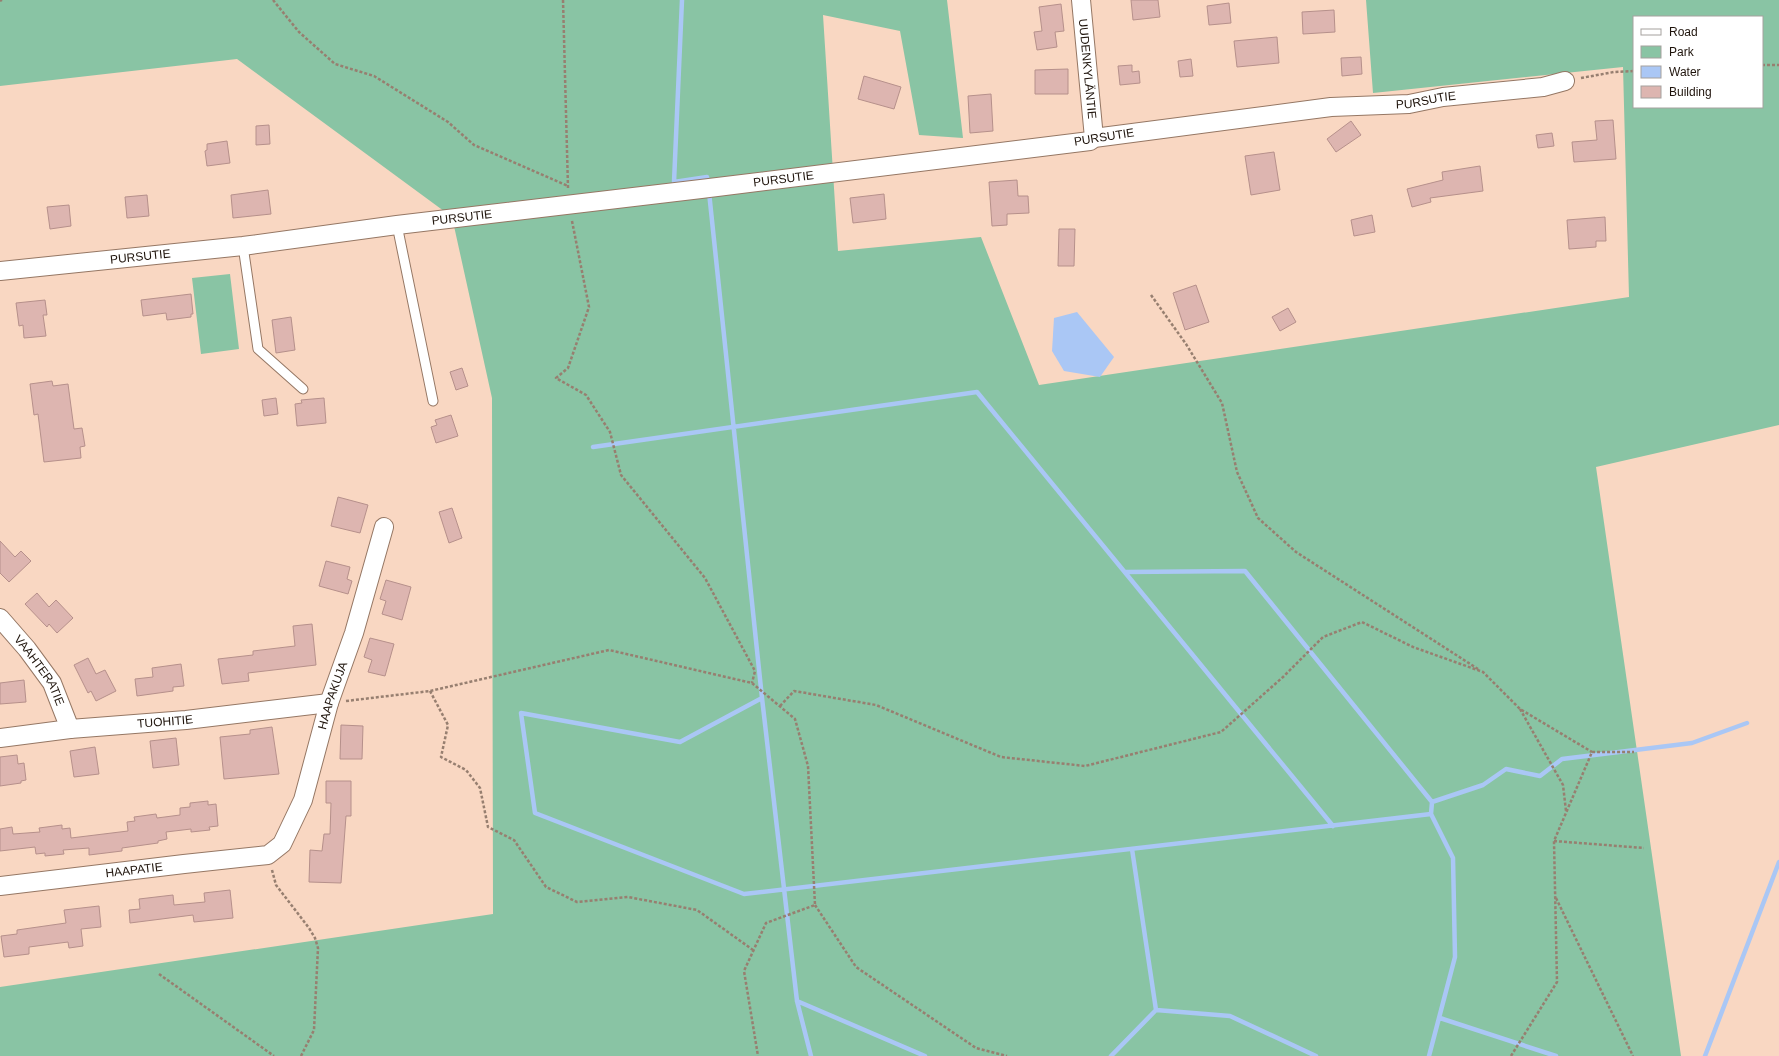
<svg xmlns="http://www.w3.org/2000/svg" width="1779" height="1056" viewBox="0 0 1779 1056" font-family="Helvetica,sans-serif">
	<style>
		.green { fill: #89c4a4; fill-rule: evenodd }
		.water { fill: #aac7f5 }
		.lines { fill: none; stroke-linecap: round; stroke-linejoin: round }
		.stream { stroke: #aac7f5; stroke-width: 4.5 }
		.building { fill: #ddb5b0; stroke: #b6908b }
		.service-casing { stroke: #957764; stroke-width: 11 }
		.minor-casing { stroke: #957764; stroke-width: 20 }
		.path { stroke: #977f70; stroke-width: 2.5; stroke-dasharray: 3 2; stroke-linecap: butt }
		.service { stroke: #fff; stroke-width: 9 }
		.minor { stroke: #fff; stroke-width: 18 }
		.labels { text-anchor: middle; stroke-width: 3; stroke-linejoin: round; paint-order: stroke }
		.street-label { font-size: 12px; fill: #1f140c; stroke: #fff }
	</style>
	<rect width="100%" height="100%" fill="#f9d7c2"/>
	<path class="green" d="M0 0H947L963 138 919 135 900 31 823 15 838 251 981 237 1039 385 1629 297 1623 67 1373 93 1366 0H1779V425L1596 467 1681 1056H0V987L493 914 492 398 452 217 237 59 0 86ZM1634 17H1762V107H1634Z
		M230 274 239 349 201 354 192 278Z"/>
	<path class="water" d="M1077 312 1114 357 1100 377 1064 371 1052 351 1054 318Z"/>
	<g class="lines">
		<path class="stream" d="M682 0 674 182 707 177 708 184
			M709 192 762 698 680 742 521 713 535 813 744 894 1431 814
			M593 447 977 392 1333 826
			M1125 572 1245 571 1432 802 1431 814 1453 858 1455 957 1429 1056
			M762 698 797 1001 811 1056
			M1432 802 1483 785 1506 769 1540 776 1562 759 1692 743 1747 723
			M797 1001 925 1056
			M1156 1010 1230 1016 1316 1056
			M1440 1018 1556 1056
			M1111 1056 1156 1010 1132 849
			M1705 1056 1779 862"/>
	</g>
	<path class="building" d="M1131 0H1158L1160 17 1133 20Z
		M1229 3 1231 23 1209 25 1207 6Z
		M1061 4 1064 31 1055 32 1057 47 1037 50 1034 32 1042 31 1039 7Z
		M1334 10 1335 32 1303 34 1302 12Z
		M1277 37 1279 63 1237 67 1234 41Z
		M1361 57 1362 74 1342 76 1341 58Z
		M1191 59 1193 76 1180 77 1178 61Z
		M1132 65V72L1139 71 1140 83 1120 85 1118 66Z
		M1068 69V94H1035V70Z
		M864 76 901 87 894 109 858 99Z
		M991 94 993 131 970 133 968 96Z
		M1613 120 1616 159 1574 162 1572 142 1597 140 1595 121Z
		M1351 121 1361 135 1336 152 1327 139Z
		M269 125 270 144 256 145V126Z
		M1552 133 1554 146 1538 148 1536 135Z
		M227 141 230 163 207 166 205 151 207 150V144Z
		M1274 152 1280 190 1251 195 1245 156Z
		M1480 166 1483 191 1430 198 1431 202 1412 207 1407 189 1443 180 1442 172Z
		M1017 180 1018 196H1028L1029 213 1007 214V225L992 226 989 182Z
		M268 190 271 214 233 218 231 195Z
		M884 194 886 219 853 223 850 198Z
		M147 195 149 216 127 218 125 197Z
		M69 205 71 226 50 229 47 207Z
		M1372 215 1375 232 1354 236 1351 220Z
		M1605 217 1606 241H1596V247L1569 249 1567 220Z
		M1059 229H1075L1074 266H1058Z
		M1196 285 1209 322 1185 330 1173 293Z
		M191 294 193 314H191V317L167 320 166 313 143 316 141 300Z
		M45 300 47 315H43L46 336 24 338 23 325 19 326 16 303Z
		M1288 308 1296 322 1280 331 1272 317Z
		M291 317 295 350 276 353 272 320Z
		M462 368 468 386 456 390 450 372Z
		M52 381 53 386 68 384 74 429 82 428 85 446 80 447 81 458 44 462 38 414 34 415 30 384Z
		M276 398 278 414 264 416 262 400Z
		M324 398 326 423 297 426 295 404 302 403 301 400Z
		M451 415 458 436 436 443 431 427 437 425 435 420Z
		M338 497 368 505 360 533 331 526Z
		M452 508 462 538 449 543 439 512Z
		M0 541 15 557 21 551 31 561 9 582 0 573Z
		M326 561 350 567 347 579 352 581 348 594 319 586Z
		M386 580 411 587 402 620 382 614 386 601 380 599Z
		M37 593 49 607 56 600 73 618 57 633 49 624 47 627 25 604Z
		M312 624 316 665 248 673 249 681 222 684 218 659 253 655V651L295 646 293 626Z
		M370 638 394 644 385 676 368 672 372 660 364 657Z
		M88 658 96 674 105 670 116 691 96 701 91 691 88 693 74 665Z
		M181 664 184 686 173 687V691L137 696 135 679 153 677 152 668Z
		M24 680 26 702 0 704V683Z
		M341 725 363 726 362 759H340Z
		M272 727 279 774 224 779 220 737 250 734V730Z
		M176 738 179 765 153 768 150 741Z
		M95 747 99 774 74 777 70 751Z
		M17 755 18 764 24 763 26 780 21 781V783L0 786V757Z
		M326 781H351V816H346L341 883 309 882 310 850 322 851 324 834H330L331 803H326Z
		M208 801V805L216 804 218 826 209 827 210 830 191 832V829L166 832 167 839 158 841V843L122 848V851L89 855V848L63 850 64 854 45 856V853L36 854 35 847 0 851V829L12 827 13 834 40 832 39 828 62 825V829L70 828 71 838 128 831 127 822 135 821 134 817 156 814 157 818 180 815V808L190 807V803Z
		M230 890 233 918 194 922 193 915 130 923 129 910 140 909 139 899 173 895 174 905 205 902 204 893Z
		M99 906 101 927 81 929 83 946 69 948 68 942 29 947V954L4 957 1 936 17 934V930L66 923 64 910Z"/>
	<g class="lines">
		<defs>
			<path id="service" d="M397 225 433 401
				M243 246 258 349 303 389"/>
			<g id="minor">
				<path id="s1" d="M1081 0 1094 138"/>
				<path id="s2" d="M0 271 243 246 397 225 701 189 1090 141 1094 138 1331 107 1409 104 1443 97 1543 87 1565 81"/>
				<path id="s3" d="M0 618 27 649 52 683 70 729"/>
				<path id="s4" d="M0 738 70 729 186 720 329 703"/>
				<path id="s5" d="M0 886 184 864 268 855 282 844 303 800 329 703 354 633 384 527"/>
			</g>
		</defs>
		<use href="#service" class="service-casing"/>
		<use href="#minor" class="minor-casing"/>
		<path class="path" d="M273 0 299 32 335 64 374 76 448 122 474 145 568 186
			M563 0 568 188
			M0 1 2 0
			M1762 65H1779
			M1581 78 1614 72 1634 71
			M572 221 589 307 568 368 556 378 586 395 610 432 621 475 705 578 755 671 752 683
			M1151 295 1186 344 1222 403 1237 472 1258 518 1296 552 1478 669
			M430 691 448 725 441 757 466 770 480 788 488 827 514 840 546 887 577 902 628 897 697 910 753 950
			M346 701 430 691 609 650 752 683 795 719 808 766 815 905 766 923 744 971 758 1056
			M780 706 794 691 876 705 1001 757 1085 766 1221 732 1283 677 1323 637 1362 622 1413 647 1483 672 1520 709 1592 752
			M1520 709 1563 785 1566 811
			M1554 841 1644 848
			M272 870 276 885 309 928 315 938 318 948 314 1030 301 1056
			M1556 898 1633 1056
			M815 905 856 967 976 1048 1007 1056
			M159 974 274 1056
			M1511 1056 1557 982 1554 841 1592 752H1634"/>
		<use href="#service" class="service"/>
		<use href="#minor" class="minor"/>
	</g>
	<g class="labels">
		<g class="street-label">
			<text dy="4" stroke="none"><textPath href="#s1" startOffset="69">UUDENKYLÄNTIE</textPath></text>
			<text dy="4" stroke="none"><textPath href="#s2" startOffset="1437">PURSUTIE</textPath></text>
			<text transform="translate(1104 137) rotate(-9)" y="4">PURSUTIE</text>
			<text dy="4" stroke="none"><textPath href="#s2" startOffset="789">PURSUTIE</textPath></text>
			<text dy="4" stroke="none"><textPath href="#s2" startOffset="465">PURSUTIE</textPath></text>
			<text dy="4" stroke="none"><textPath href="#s2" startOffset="141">PURSUTIE</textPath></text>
			<text dy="4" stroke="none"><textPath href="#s3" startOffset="66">VAAHTERATIE</textPath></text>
			<text dy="4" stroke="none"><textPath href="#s5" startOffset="445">HAAPAKUJA</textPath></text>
			<text dy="4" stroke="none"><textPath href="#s4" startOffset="166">TUOHITIE</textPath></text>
			<text dy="4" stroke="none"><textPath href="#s5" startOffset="135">HAAPATIE</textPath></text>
		</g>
	</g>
	<rect x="1633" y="16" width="130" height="92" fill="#ffffff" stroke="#a5a19e"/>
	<rect x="1641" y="29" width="20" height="6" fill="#ffffff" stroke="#a5a19e"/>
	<text x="1669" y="36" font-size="12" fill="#1f140c">Road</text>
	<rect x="1641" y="46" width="20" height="12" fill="#89c4a4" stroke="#a5a19e"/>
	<text x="1669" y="56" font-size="12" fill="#1f140c">Park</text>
	<rect x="1641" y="66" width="20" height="12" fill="#aac7f5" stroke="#a5a19e"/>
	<text x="1669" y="76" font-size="12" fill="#1f140c">Water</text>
	<rect x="1641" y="86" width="20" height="12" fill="#ddb5b0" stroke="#a5a19e"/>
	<text x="1669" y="96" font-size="12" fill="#1f140c">Building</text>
</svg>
